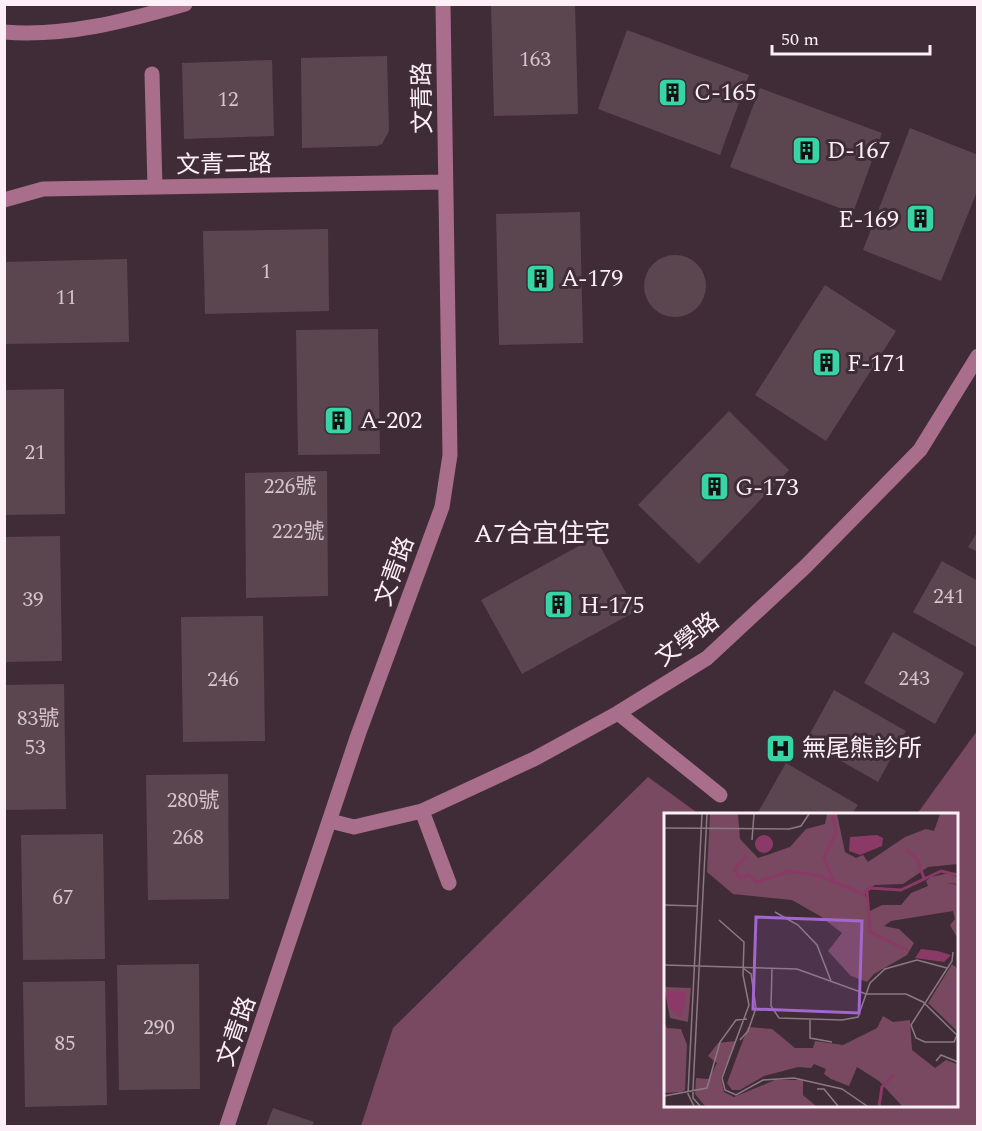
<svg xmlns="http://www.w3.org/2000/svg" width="982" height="1131" viewBox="0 0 982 1131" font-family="Spectral,'Noto Sans TC',serif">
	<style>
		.green { fill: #794861 }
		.building { fill: #5b4650 }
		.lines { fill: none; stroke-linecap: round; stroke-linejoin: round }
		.minor { stroke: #a86e8b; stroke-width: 15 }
		.labels { text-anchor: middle; stroke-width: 6; stroke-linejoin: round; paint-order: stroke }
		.number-label { font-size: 21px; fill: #d4c5cc }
		.poi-label { font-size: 24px; fill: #fceff5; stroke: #3f2c36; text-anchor: start }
		.street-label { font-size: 24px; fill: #fceff5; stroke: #3f2c36 }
		.neighbourhood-label { font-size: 26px; fill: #fceff5; stroke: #3f2c36 }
		.inset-river { fill: none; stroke: #8b3967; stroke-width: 3 }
		.inset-road { fill: none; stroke: #8b7a82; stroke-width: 1.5 }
		.view { fill: #a266cf; fill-opacity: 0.15; stroke: #a266cf; stroke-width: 3 }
		.inset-edge { fill: none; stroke: #fceff5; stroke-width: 3 }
	</style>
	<rect width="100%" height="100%" fill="#3f2c36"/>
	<path class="green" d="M977 731V1126H361L393 1028 648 777 699 814H666V1106H956V814H917Z"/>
	<path class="building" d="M491 4H575L578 114 494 116Z
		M627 30 749 75 720 155 598 109Z
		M387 56 389 131 382 144 377 146 302 148 301 58Z
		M272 60 274 136 184 139 182 63Z
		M760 88 882 133 853 213 730 167Z
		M910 128 978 155V189L941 281 863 250Z
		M580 212 583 343 499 345 496 214Z
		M328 229 329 311 205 314 203 231Z
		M644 286a31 31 0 1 1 62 0a31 31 0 1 1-62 0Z
		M127 259 129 342 5 344 4 262Z
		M825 285 896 331 826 441 755 395Z
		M378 329 380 454 298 455 296 330Z
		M64 389 65 514 4 515V390Z
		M729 411 789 470 699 564 638 505Z
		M327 471 328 596 246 598 245 473Z
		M978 531V552L968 547Z
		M60 536 62 661 4 662V537Z
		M595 537 636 611 522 674 481 600Z
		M942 561 978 581V648L913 612Z
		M263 616 265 741 183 742 181 617Z
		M893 632 964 673 935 724 864 683Z
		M64 684 66 809 4 810V685Z
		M834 690 906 731 878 782 806 741Z
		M786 763 858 805 852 814H757Z
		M228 774 229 899 148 900 146 775Z
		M103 834 105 959 23 960 21 835Z
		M199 964 200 1089 119 1090 117 965Z
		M105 981 107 1105 25 1107 23 982Z
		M273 1108 314 1122 312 1126H266Z"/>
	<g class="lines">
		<path class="minor" d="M4 32C66 37 126 21 185 4
			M152 74 155 187
			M4 200 43 189 445 182
			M618 713 720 795
			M422 811 449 883
			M330 821 354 827 422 811 534 759 618 713 707 658 806 566 920 450 978 356
			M227 1126 358 735 442 507 450 455 443 4"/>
	</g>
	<defs>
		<symbol id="building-square" viewBox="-11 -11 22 22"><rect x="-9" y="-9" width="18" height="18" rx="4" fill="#37d4a6" stroke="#3f2c36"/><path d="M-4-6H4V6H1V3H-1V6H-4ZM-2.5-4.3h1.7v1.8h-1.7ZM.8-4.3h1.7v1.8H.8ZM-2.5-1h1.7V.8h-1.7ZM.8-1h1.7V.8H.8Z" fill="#111"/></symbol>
		<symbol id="hospital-square" viewBox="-11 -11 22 22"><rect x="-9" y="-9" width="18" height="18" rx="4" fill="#37d4a6" stroke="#3f2c36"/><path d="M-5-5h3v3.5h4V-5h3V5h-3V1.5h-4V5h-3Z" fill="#111"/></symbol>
	</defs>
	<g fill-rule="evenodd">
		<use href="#building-square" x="656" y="76" width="33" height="33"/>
		<use href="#building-square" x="790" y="134" width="33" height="33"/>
		<use href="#building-square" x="904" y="202" width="33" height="33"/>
		<use href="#building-square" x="524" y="262" width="33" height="33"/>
		<use href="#building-square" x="810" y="346" width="33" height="33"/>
		<use href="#building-square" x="322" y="404" width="33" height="33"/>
		<use href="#building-square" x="698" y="470" width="33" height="33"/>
		<use href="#building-square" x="542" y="588" width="33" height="33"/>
		<use href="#hospital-square" x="764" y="732" width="33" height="33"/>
	</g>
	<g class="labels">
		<g class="number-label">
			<text x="535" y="66">163</text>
			<text x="228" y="106">12</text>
			<text x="266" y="278">1</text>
			<text x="66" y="304">11</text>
			<text x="35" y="459">21</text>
			<text x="290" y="493">226號</text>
			<text x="298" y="538">222號</text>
			<text x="949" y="603">241</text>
			<text x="33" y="606">39</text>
			<text x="914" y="685">243</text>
			<text x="223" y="686">246</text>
			<text x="38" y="725">83號</text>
			<text x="35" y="754">53</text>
			<text x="193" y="807">280號</text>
			<text x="188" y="844">268</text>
			<text x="63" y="904">67</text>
			<text x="159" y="1034">290</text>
			<text x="65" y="1050">85</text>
		</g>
		<g class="poi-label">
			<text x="694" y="100">C-165</text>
			<text x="827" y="158">D-167</text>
			<text x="899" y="227" text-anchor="end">E-169</text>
			<text x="561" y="286">A-179</text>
			<text x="847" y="371">F-171</text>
			<text x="360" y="428">A-202</text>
			<text x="735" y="495">G-173</text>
			<text x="580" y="613">H-175</text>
			<text x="802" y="756">無尾熊診所</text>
		</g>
		<g class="street-label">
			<text transform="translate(422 98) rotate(-91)" y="8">文青路</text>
			<text transform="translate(224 164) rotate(-1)" y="8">文青二路</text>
			<text transform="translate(394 571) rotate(-70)" y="8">文青路</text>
			<text transform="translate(687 639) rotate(-37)" y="8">文學路</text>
			<text transform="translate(236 1031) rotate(-71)" y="8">文青路</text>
		</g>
		<g class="neighbourhood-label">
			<text x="542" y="542">A7合宜住宅</text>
		</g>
	</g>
	<g transform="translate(664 813)">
		<rect width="294" height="294" fill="#3f2c36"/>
		<path d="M46 1H74L76 26 94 45 126 34 142 16 161 11 163 1H173L181 39 192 45 199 42 204 49 241 24 262 16 270 18 276 1H294V51L264 54 239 71 211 72 200 78 206 98 218 92H237L247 80 264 73 262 68 267 64 285 60 294 65V71L283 70 294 72V126L286 112 291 106 289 98 227 108 220 113 235 116 250 130 243 142 210 161 203 169 187 163 164 138 178 120 156 103 128 87 69 81 43 59ZM288 151 294 156 293 218 264 190ZM0 174 27 175 24 209 6 205ZM219 203 229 209 246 207 248 237 271 255 282 247 293 251 294 293H238L215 268 193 254 185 273 167 266 160 261 162 256 150 251 147 255 134 254 100 263 76 277H68L63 270 84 214 108 216 131 235H149L151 228 179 232 213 215ZM0 209 3 215 17 216 23 232 21 277 17 279 0 280ZM72 228 57 265 60 279 70 284 111 267H139V282L152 293H41L31 281 32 265 45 266 53 250 44 243 54 230Z" fill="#794861"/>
		<path d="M91 31a9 9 0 1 1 18 0a9 9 0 1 1-18 0ZM213 22 219 25 218 33 196 42 185 38 186 24ZM257 136 274 138 287 142 280 149 251 145ZM5 178 23 179 17 205 6 195 1 182Z" fill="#8b3967"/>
		<path class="inset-river" d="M168 1 172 19 160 44 170 70M242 36 253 46 260 65M83 43 70 56 76 65 85 62 93 69 126 58 156 63 199 81 206 75 237 77 277 58 294 62M203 78 206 119 245 138M215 293 218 274 230 261"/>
		<path class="inset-road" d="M0 15 125 16 137 13 145 1M88 27 90 1M0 92 33 93M111 99 134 112 153 132 167 168M55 107 80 129 79 162 85 192 58 265 61 277 72 282 99 267 130 265 178 276 203 293M289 139 288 148 247 212 252 225 261 229H290L294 220M0 152 133 156 202 181H242L259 189 293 222M108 155 107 193 115 205 178 207 194 204 206 170 221 156 253 147 283 155M146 207V225L168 229M76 227 84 218 92 195 87 161 79 155M272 248 277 242 294 249M153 276H160L174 293M0 283 43 275 56 229 72 207 83 206M30 293 24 281 38 1M36 293 29 285V276L43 1"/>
		<path class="view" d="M92 104 198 108 195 200 89 196Z"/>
		<rect width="294" height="294" class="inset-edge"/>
	</g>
	<rect width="982" height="1131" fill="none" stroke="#fceff5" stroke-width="12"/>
	<path d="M772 45v9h158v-9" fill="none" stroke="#fceff5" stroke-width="3"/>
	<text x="781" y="45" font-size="18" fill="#fceff5" stroke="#3f2c36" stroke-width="4.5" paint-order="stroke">50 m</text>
</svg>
